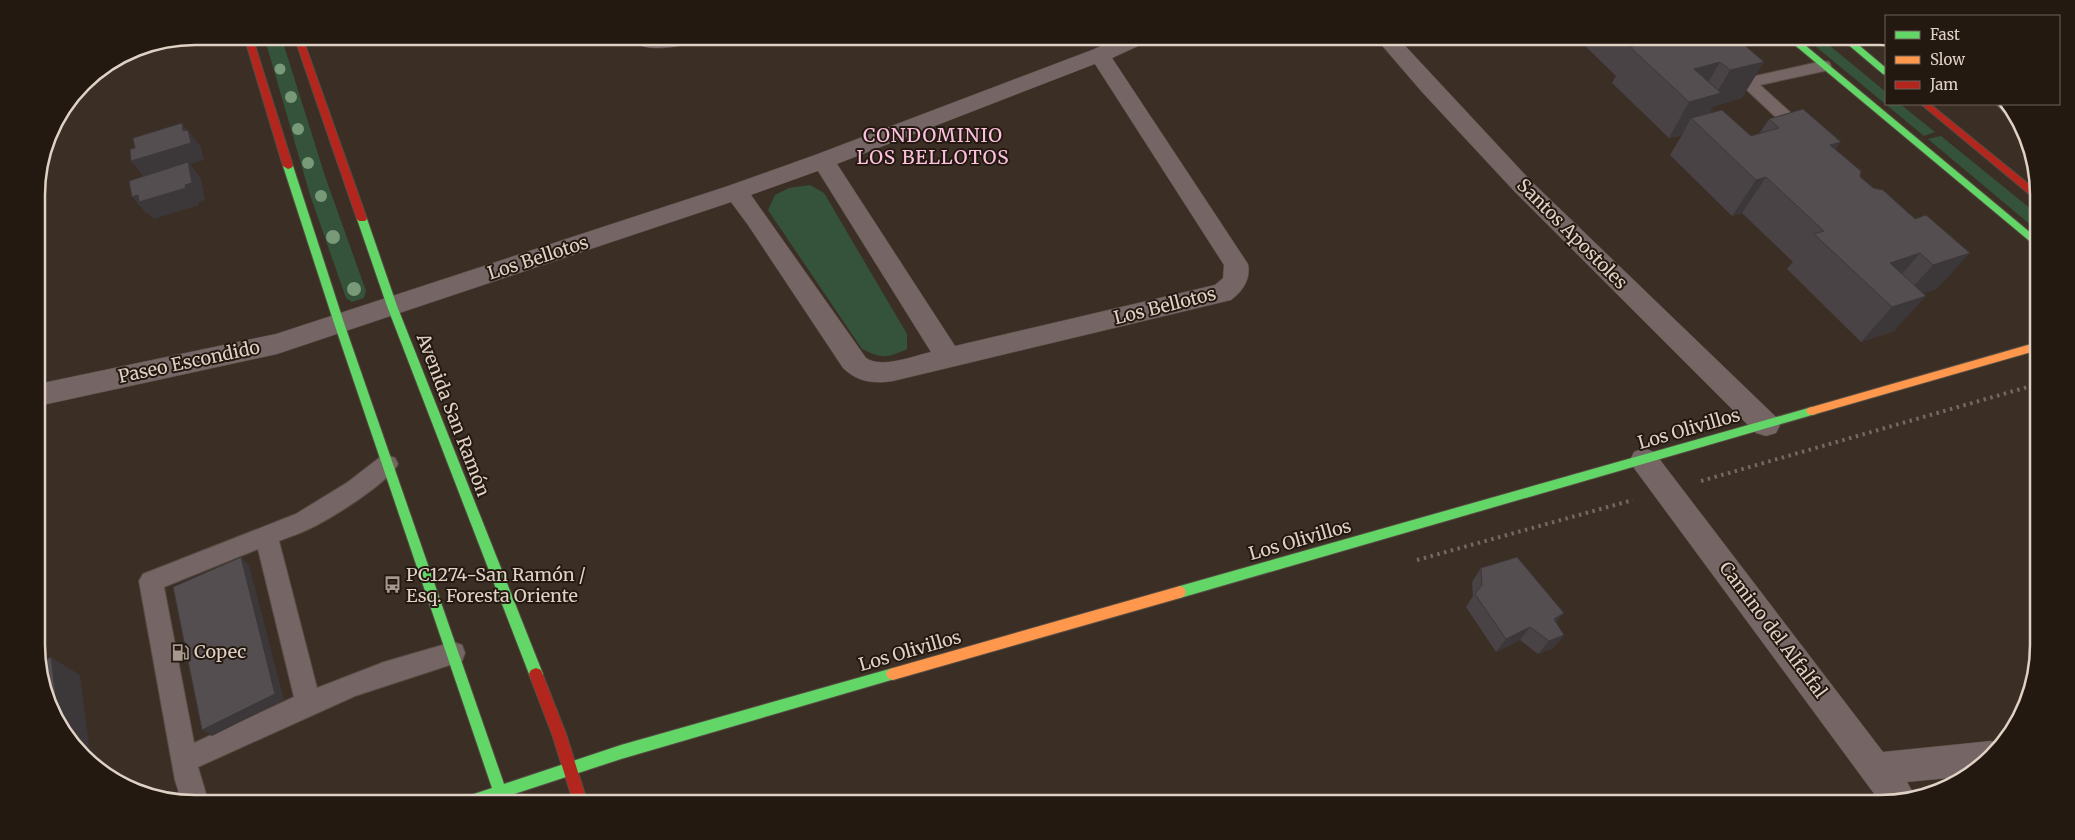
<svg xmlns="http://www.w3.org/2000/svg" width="2075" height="840" viewBox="0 0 2075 840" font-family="Merriweather,serif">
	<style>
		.green { fill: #34533a }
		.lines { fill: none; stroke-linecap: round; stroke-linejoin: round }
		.lane-casing { stroke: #574c43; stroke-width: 2 }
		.street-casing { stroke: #574c43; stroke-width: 1 }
		.fast-casing { stroke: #574c43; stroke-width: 2 }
		.slow-casing { stroke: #574c43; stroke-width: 2 }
		.jam-casing { stroke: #574c43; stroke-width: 2 }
		.path-far1 { stroke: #746865; stroke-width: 2.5; stroke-dasharray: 2 3; stroke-linecap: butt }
		.path { stroke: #746865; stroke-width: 4; stroke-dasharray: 2.5 4.5; stroke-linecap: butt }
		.lane { fill: #756565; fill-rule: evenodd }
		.street { fill: #756565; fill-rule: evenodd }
		.fast { fill: #63d668; fill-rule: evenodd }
		.slow { fill: #ff974d; fill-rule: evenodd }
		.jam { fill: #b3261e; fill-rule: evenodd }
		.tree { fill: #799a78 }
		.wall { fill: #494345 }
		.shaded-wall { fill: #3c3738 }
		.building { fill: #554e50; stroke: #3c3738 }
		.labels { text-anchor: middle; stroke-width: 4; stroke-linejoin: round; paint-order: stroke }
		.street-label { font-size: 18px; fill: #e0d1c5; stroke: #231910 }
		.poi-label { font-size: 18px; fill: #e0d1c5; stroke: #231910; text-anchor: start }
		.neighbourhood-label { font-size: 19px; letter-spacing: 1px; fill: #fec0df; stroke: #231910 }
		.rim { fill: none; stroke: #e0d1c5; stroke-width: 2.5 }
	</style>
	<rect width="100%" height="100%" fill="#3b2f25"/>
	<path class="green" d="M264 36H281L325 176 366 291 364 298 352 302 346 298 310 195Z
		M1803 36H1818L1886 92V104H1900L1935 132 1924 136Z
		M1941 136 2037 214 2038 231 1928 139Z
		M810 185 824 193 907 334V349C887 358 883 359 862 349L768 210 775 195 789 188Z"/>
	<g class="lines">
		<defs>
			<path id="lane" d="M1823 61 1829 62 1831 66 1829 70 1760 85 1811 131 1814 135 1811 139 1805 141 1799 139 1732 76 1734 72C1742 70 1745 71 1751 77Z
				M1996 104H2008L2012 113 2004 112Z
				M387 455 395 458 398 464C388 483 332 518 311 528 301 533 289 537 279 541L317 688 384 662 453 642 462 645 465 653 462 661 355 696 198 767 209 804 182 802 175 780 139 581 143 574 296 514 348 482 379 458ZM258 549 294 697 194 743 164 587Z"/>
			<path id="street" d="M628 36H706L703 41C684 45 641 57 628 36Z
				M1124 36H1152L1149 41 1112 58 1248 264C1251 279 1243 291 1231 300L893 381C874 384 857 382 843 368L748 225 731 202 277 354 38 406V384L276 334 728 186 815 155 1092 50ZM1095 64 1224 265 1223 278 1215 285 955 346 837 164ZM818 171 931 352C913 356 882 369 866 358L751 195Z
				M1374 36H1396L1531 181 1776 417 1780 425 1776 433 1766 436 1756 433 1515 192 1422 92Z
				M1644 448 1654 452 1883 752 1991 741 2002 745 1976 771 1968 776 1907 782 1916 798 1881 803 1634 468 1630 460 1634 452Z"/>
			<path id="fast" d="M1784 36H1794L2038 239V248Z
				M1838 36H1848L1886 68V75L1883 74Z
				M288 163 293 166 344 323 504 784 621 745 893 668 898 670 900 674 898 678 621 759 508 796 511 804H497L496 800 486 804H457L459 799 492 788 334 323 283 166Z
				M362 216 367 219 397 306 543 674 541 678 536 680 531 678 529 674 387 306 357 219Z
				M1812 407 1816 408 1818 411 1816 414 1812 415 1180 598 1176 596 1174 592 1176 588 1180 586Z"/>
			<path id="slow" d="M2038 342V350L1812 415 1808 414 1806 411 1808 408 1812 407Z
				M1180 586 1184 588 1186 592 1184 596 1180 598 893 680 888 678 886 674 888 670 893 668Z"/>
			<path id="jam" d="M244 36H252L293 166 291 168 288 169 283 166Z
				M294 36H302L367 219 365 221H359L357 219Z
				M1921 104H1930L2037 191V199L2034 198Z
				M536 668 541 670 566 734 588 804H574L552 734 529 674 531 670Z"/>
		</defs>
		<use href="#lane" class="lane-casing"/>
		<use href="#street" class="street-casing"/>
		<use href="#fast" class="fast-casing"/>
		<use href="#slow" class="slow-casing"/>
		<use href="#jam" class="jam-casing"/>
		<path class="path-far1" d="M2032 273 2038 277"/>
		<path class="path" d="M1701 481 2038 384
			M1417 560 1633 500"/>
		<use href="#lane" class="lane"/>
		<use href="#street" class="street"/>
		<use href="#fast" class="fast"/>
		<use href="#slow" class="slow"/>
		<use href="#jam" class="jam"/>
	</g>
	<g class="tree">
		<circle cx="280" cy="69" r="5.5"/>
		<circle cx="291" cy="97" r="6"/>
		<circle cx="298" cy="129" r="6"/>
		<circle cx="308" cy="163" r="6"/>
		<circle cx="321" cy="196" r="6"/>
		<circle cx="333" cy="237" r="7"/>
		<circle cx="354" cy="289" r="7"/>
	</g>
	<path class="wall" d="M1564 36H1734L1742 98 1714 106 1709 113 1751 136 1759 134 1769 119 1835 149 1865 181 1915 219 1926 215 1937 289 1923 293 1894 331 1861 342 1787 269 1793 262 1742 213 1732 216 1670 155 1682 135 1669 138 1612 83 1616 76 1579 40 1570 43Z
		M1481 568 1556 623 1564 635 1553 648 1538 654 1520 640 1496 652 1466 607 1473 596 1472 582Z"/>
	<path class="shaded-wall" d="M1573 36H1581L1579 40 1570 43Z
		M1720 62 1699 98 1694 69Z
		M1764 62 1742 98 1714 106 1701 128 1691 118 1682 135 1669 138 1689 102 1716 94 1730 70Z
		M182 123 189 133 188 130 201 147 204 160 190 164 201 179 205 200 199 202V205L154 219 148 213H146L132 197 145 178 131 161 183 131Z
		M1841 142 1815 178 1830 145Z
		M1766 177 1742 213 1732 216 1756 180Z
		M1920 253 1889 289 1890 263Z
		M1970 253 1937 289 1901 300 1933 265Z
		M1926 296 1894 331 1861 342 1892 307Z
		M241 557 249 565 284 700 212 736 202 730Z
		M1564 613 1553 626 1554 619Z
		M1530 627 1520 640 1496 652 1506 639Z
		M1564 635 1553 648 1538 654 1549 641Z
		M51 657 80 675 91 760 75 749 58 713Z"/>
	<path class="building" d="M1631 36H1734L1764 62 1730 70 1720 62 1694 69 1721 93 1689 102 1630 47 1640 44Z
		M1803 109 1841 142 1830 145 1861 171 1860 177 1865 181 1873 188 1883 190 1915 219 1926 215 1970 253 1933 265 1920 253 1890 263 1926 296 1892 307 1814 234 1824 231 1766 177 1756 180 1691 118 1722 110 1751 136 1779 128 1769 119Z
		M182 123 183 131 188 130 191 143 131 161 130 149 135 148 133 138Z
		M188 162 192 183 185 185 186 188 139 202 138 195 132 197 129 181Z
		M241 557 275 694 202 730 173 587Z
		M1517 557 1564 613 1554 619 1564 635 1549 641 1530 627 1506 639 1475 594 1482 585 1481 568Z
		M51 657 58 713 39 676V663Z"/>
	<defs>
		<symbol id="bus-bare" viewBox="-9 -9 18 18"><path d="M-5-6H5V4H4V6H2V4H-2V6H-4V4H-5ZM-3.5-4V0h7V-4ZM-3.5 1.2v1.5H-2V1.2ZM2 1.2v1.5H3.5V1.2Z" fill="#a6988d" stroke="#231910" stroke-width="2.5" paint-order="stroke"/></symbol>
		<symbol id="fuel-bare" viewBox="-9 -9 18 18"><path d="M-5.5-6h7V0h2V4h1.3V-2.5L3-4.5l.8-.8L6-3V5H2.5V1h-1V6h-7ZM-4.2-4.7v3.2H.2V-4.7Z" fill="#a6988d" stroke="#231910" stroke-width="2.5" paint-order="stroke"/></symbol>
	</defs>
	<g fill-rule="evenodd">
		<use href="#bus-bare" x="380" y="572" width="25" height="25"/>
		<use href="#fuel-bare" x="168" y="640" width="25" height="25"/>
	</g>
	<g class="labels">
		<g class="street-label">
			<text transform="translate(1572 234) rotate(45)" y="6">Santos Apostoles</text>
			<text transform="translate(538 258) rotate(-18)" y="6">Los Bellotos</text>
			<text transform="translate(1165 306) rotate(-14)" y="6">Los Bellotos</text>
			<text transform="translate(189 362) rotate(-12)" y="6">Paseo Escondido</text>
			<text transform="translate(453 415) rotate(69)" y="6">Avenida San Ramón</text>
			<text transform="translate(1689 429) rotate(-16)" y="6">Los Olivillos</text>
			<text transform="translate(1300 540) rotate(-16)" y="6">Los Olivillos</text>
			<text transform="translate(1773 630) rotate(53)" y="6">Camino del Alfalfal</text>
			<text transform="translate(910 651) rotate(-16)" y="6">Los Olivillos</text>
		</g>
		<g class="poi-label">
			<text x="406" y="581">PC1274-San Ramón /<tspan x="406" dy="21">Esq. Foresta Oriente</tspan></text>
			<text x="194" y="658">Copec</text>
		</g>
		<g class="neighbourhood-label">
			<text x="933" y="142">CONDOMINIO<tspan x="933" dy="22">LOS BELLOTOS</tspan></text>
		</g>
	</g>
	<path d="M0 0H2075V840H0ZM195 45H1880A150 150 0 0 1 2030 195V645A150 150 0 0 1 1880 795H195A150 150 0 0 1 45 645V195A150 150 0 0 1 195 45Z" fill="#231910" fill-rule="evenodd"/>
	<path class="rim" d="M195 45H1880A150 150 0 0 1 2030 195V645A150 150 0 0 1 1880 795H195A150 150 0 0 1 45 645V195A150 150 0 0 1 195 45Z"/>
	<rect x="1885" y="15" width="175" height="90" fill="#231910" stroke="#6f6358"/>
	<rect x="1895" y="31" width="25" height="8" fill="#63d668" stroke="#6f6358"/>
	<text x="1930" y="40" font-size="15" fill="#e0d1c5">Fast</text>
	<rect x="1895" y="56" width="25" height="8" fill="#ff974d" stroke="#6f6358"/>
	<text x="1930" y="65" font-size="15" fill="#e0d1c5">Slow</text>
	<rect x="1895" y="81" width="25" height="8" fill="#b3261e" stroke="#6f6358"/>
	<text x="1930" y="90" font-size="15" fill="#e0d1c5">Jam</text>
</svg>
